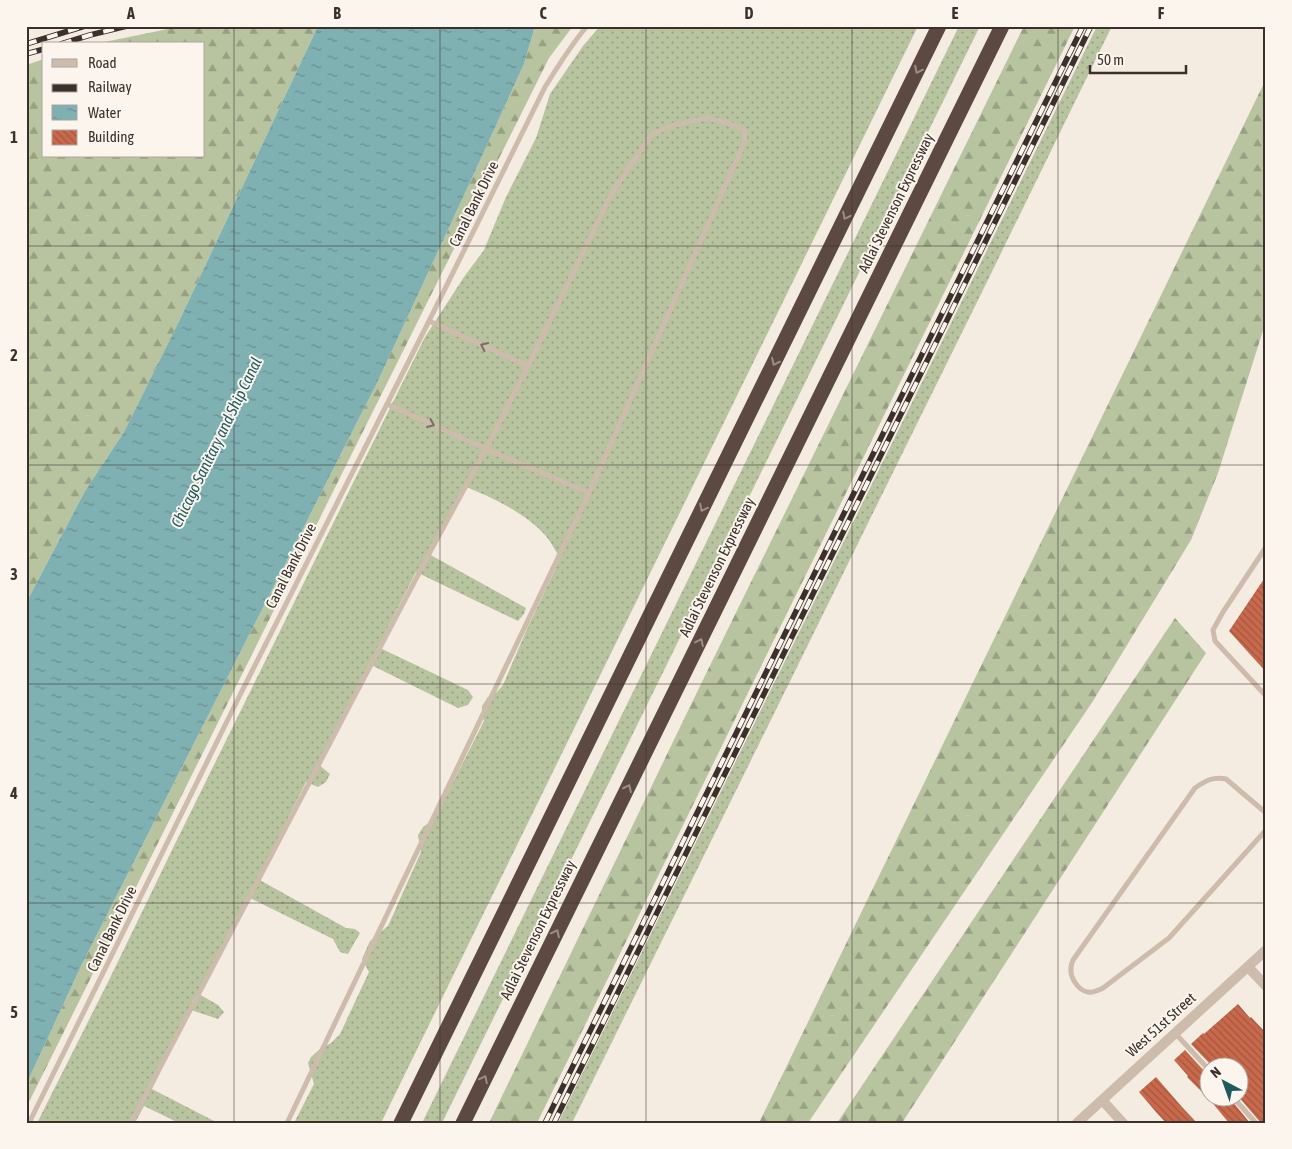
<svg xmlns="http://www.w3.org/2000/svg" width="1292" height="1149" viewBox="0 0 1292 1149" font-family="'Asap Condensed',sans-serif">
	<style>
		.grass { fill: url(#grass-dots) }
		.forest { fill: url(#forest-firs) }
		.water { fill: url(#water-ripples) }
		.building { fill: url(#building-back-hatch) }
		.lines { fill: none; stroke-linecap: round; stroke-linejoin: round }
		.service { stroke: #cdbbac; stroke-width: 5 }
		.minor { stroke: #cdbbac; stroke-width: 10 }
		.motorway { stroke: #5c4a42; stroke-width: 15 }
		.rail-casing { stroke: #3b302b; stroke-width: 5.5 }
		.rail { stroke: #fbf5ee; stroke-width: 4; stroke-dasharray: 11; stroke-linecap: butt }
		.oneway { stroke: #9c8e87 }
		.oneway2 { stroke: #7d6f65 }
		.grid { fill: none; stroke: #3b302b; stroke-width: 1; stroke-opacity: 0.55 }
		.labels { text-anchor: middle; stroke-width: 4; stroke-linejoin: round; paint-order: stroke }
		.street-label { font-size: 15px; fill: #3b302b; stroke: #fbf5ee }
		.water-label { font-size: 16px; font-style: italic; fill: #1f5a5e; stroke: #fbf5ee }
		.neatline { fill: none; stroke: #3b302b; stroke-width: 2 }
		.grid-label { font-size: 16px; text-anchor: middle; font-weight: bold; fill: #3b302b }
	</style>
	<defs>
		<pattern id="grass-dots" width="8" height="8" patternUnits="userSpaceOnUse" patternTransform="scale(1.25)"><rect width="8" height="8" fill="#b8c4a0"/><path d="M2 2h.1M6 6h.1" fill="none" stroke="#97a083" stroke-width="1.8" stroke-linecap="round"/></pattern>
		<pattern id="forest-firs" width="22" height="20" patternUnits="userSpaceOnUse" patternTransform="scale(1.25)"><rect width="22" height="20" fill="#b8c4a0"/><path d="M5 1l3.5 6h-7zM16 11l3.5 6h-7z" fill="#97a083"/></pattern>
		<pattern id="water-ripples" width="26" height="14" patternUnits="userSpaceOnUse" patternTransform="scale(1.25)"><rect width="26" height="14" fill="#7fb0b2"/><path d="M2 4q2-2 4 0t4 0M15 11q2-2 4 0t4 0" fill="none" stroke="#699091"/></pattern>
		<pattern id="building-back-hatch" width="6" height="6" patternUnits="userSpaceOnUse" patternTransform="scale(1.25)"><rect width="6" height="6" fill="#c8694b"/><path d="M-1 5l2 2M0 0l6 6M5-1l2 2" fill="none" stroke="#a4573f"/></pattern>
	</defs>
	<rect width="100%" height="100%" fill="#f4ebe1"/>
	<path class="grass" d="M600 26H918L381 1123H294L314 1084 308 1063 311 1057 320 1049 331 1043 340 1034 369 972 362 959 370 941 388 926 421 852 418 835 423 827 435 818 484 721 482 715V706L488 697 497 692 503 685 527 629 560 559C556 551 551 542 545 535 524 512 493 498 464 486L427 553 526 608 524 614 518 621 416 572 378 647 468 690 473 697 468 705 458 708 369 664 318 764 330 774 326 782 318 787 306 782 258 879 346 928 355 929 360 933 348 954 340 952 333 939 248 897 199 994 218 1005 224 1012 218 1019 191 1010 152 1089 218 1123H179L144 1106 135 1123H37L109 980 173 848 425 337 464 277 484 250 506 197 536 138 550 94 583 46Z
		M959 26H980L442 1123H422Z
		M1097 26H1112L983 290 572 1123H558Z"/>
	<path class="forest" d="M182 26H318L181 317 124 432 85 491 26 603V65L44 59V156H204V44H95Z
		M535 26H573L549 58 26 1108V1085L82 964 377 383 472 178 524 64Z
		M1024 26H1075L537 1123H489L699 688Z
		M1266 79V321L1218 473 1191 540 1093 701 808 1123H759Z
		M1175 618 1206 653 902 1123H837Z"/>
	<path class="water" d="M318 26H535L524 64 472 178 377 383 82 964 26 1085V603L85 491 124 432 181 317Z"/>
	<path class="building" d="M1266 576V672L1229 631Z
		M1238 1004 1250 1018 1251 1017 1266 1033V1118L1261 1123 1238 1096H1240V1066H1212L1191 1044 1203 1033 1204 1034Z
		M1185 1050 1207 1074 1210 1075V1096H1228L1250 1123H1229L1210 1100 1187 1077 1188 1076 1174 1060Z
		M1156 1077 1182 1107 1197 1123H1166L1156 1112 1139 1092Z"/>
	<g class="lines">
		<path class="service" d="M429 321 528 366
			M387 404 486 449 589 493
			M1266 547 1223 612 1213 630 1215 641 1266 696
			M1266 813 1226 779C1213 776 1205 781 1195 788L1073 960C1072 962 1071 965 1071 968 1070 977 1078 991 1088 992 1093 993 1099 990 1103 988L1169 938 1266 830
			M1175 1033 1210 1071
			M1232 1096 1256 1123
			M29 1123 240 695 429 321 545 87C558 66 571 45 587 26
			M131 1123 430 552 486 449 528 366 613 191 652 134 674 125 707 118 728 123 744 130 745 141 589 493 287 1123"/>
		<path class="minor" d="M1248 967 1266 986
			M1102 1100 1123 1123
			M1077 1123 1266 950"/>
		<path class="motorway" d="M401 1123 939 26
			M463 1123 1002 26"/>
		<defs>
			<path id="rail" d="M26 44 85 26
				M61 44 90 35 127 26
				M26 54 44 49
				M545 1123 1083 26
				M554 1123 1091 26"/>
		</defs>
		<use href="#rail" class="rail-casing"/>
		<use href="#rail" class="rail"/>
	</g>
	<defs><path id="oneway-chevron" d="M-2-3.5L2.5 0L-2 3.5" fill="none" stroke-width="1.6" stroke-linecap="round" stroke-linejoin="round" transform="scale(1.25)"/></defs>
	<g class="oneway">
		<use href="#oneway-chevron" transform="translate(918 70) rotate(116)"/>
		<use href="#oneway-chevron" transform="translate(846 216) rotate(116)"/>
		<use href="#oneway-chevron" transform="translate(775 362) rotate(116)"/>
		<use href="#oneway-chevron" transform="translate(703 508) rotate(116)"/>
		<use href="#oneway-chevron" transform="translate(700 642) rotate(-64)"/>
		<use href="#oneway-chevron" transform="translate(628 788) rotate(-64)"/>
		<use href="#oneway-chevron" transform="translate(556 933) rotate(-64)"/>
		<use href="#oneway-chevron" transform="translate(484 1079) rotate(-64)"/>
	</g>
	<g class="oneway2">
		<use href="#oneway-chevron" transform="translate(484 346) rotate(-155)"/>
		<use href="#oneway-chevron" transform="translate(431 424) rotate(24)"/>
	</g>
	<path class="grid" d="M234 26V1123M440 26V1123M646 26V1123M852 26V1123M1058 26V1123M26 246H1266M26 465H1266M26 684H1266M26 903H1266"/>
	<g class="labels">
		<g class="street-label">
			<text transform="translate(896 203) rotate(-64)" y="5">Adlai Stevenson Expressway</text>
			<text transform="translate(474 204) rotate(-64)" y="5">Canal Bank Drive</text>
			<text transform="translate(291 566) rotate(-63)" y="5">Canal Bank Drive</text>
			<text transform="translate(717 567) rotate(-64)" y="5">Adlai Stevenson Expressway</text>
			<text transform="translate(112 929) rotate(-64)" y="5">Canal Bank Drive</text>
			<text transform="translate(538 930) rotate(-64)" y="5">Adlai Stevenson Expressway</text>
			<text transform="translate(1161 1025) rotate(-42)" y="5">West 51st Street</text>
		</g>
		<g class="water-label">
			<text transform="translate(216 442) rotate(-64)" y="6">Chicago Sanitary and Ship Canal</text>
		</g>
	</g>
	<rect width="1292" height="1149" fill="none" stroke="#fbf5ee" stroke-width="55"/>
	<rect x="42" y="42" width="162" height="115" fill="#fbf5ee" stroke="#aea6a0"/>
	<rect x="52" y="59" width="25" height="8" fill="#cdbbac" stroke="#aea6a0"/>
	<text x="88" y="68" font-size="15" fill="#3b302b">Road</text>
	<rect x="52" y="84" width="25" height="8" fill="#3b302b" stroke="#aea6a0"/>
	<text x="88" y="92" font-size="15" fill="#3b302b">Railway</text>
	<rect x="52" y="105" width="25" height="15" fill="url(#water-ripples)" stroke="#aea6a0"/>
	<text x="88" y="118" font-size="15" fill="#3b302b">Water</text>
	<rect x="52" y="130" width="25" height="15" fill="url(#building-back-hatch)" stroke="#aea6a0"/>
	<text x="88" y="142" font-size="15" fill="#3b302b">Building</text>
	<g transform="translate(1224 1082) rotate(319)"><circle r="24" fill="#fbf5ee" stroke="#aea6a0"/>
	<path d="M0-4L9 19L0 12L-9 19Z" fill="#1f5a5e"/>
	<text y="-8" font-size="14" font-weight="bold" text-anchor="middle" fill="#3b302b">N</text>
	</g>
	<path d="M1090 65v8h96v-8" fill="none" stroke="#3b302b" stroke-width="2.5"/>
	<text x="1097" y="65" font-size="15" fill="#3b302b" stroke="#fbf5ee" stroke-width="4" paint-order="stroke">50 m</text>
	<rect x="28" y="28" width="1236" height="1094" class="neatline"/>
	<g class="grid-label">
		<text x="131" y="19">A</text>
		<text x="337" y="19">B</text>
		<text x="543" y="19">C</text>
		<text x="749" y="19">D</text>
		<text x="955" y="19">E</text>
		<text x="1161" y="19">F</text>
		<text x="14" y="143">1</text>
		<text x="14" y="361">2</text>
		<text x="14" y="580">3</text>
		<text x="14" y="799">4</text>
		<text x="14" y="1018">5</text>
	</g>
</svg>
